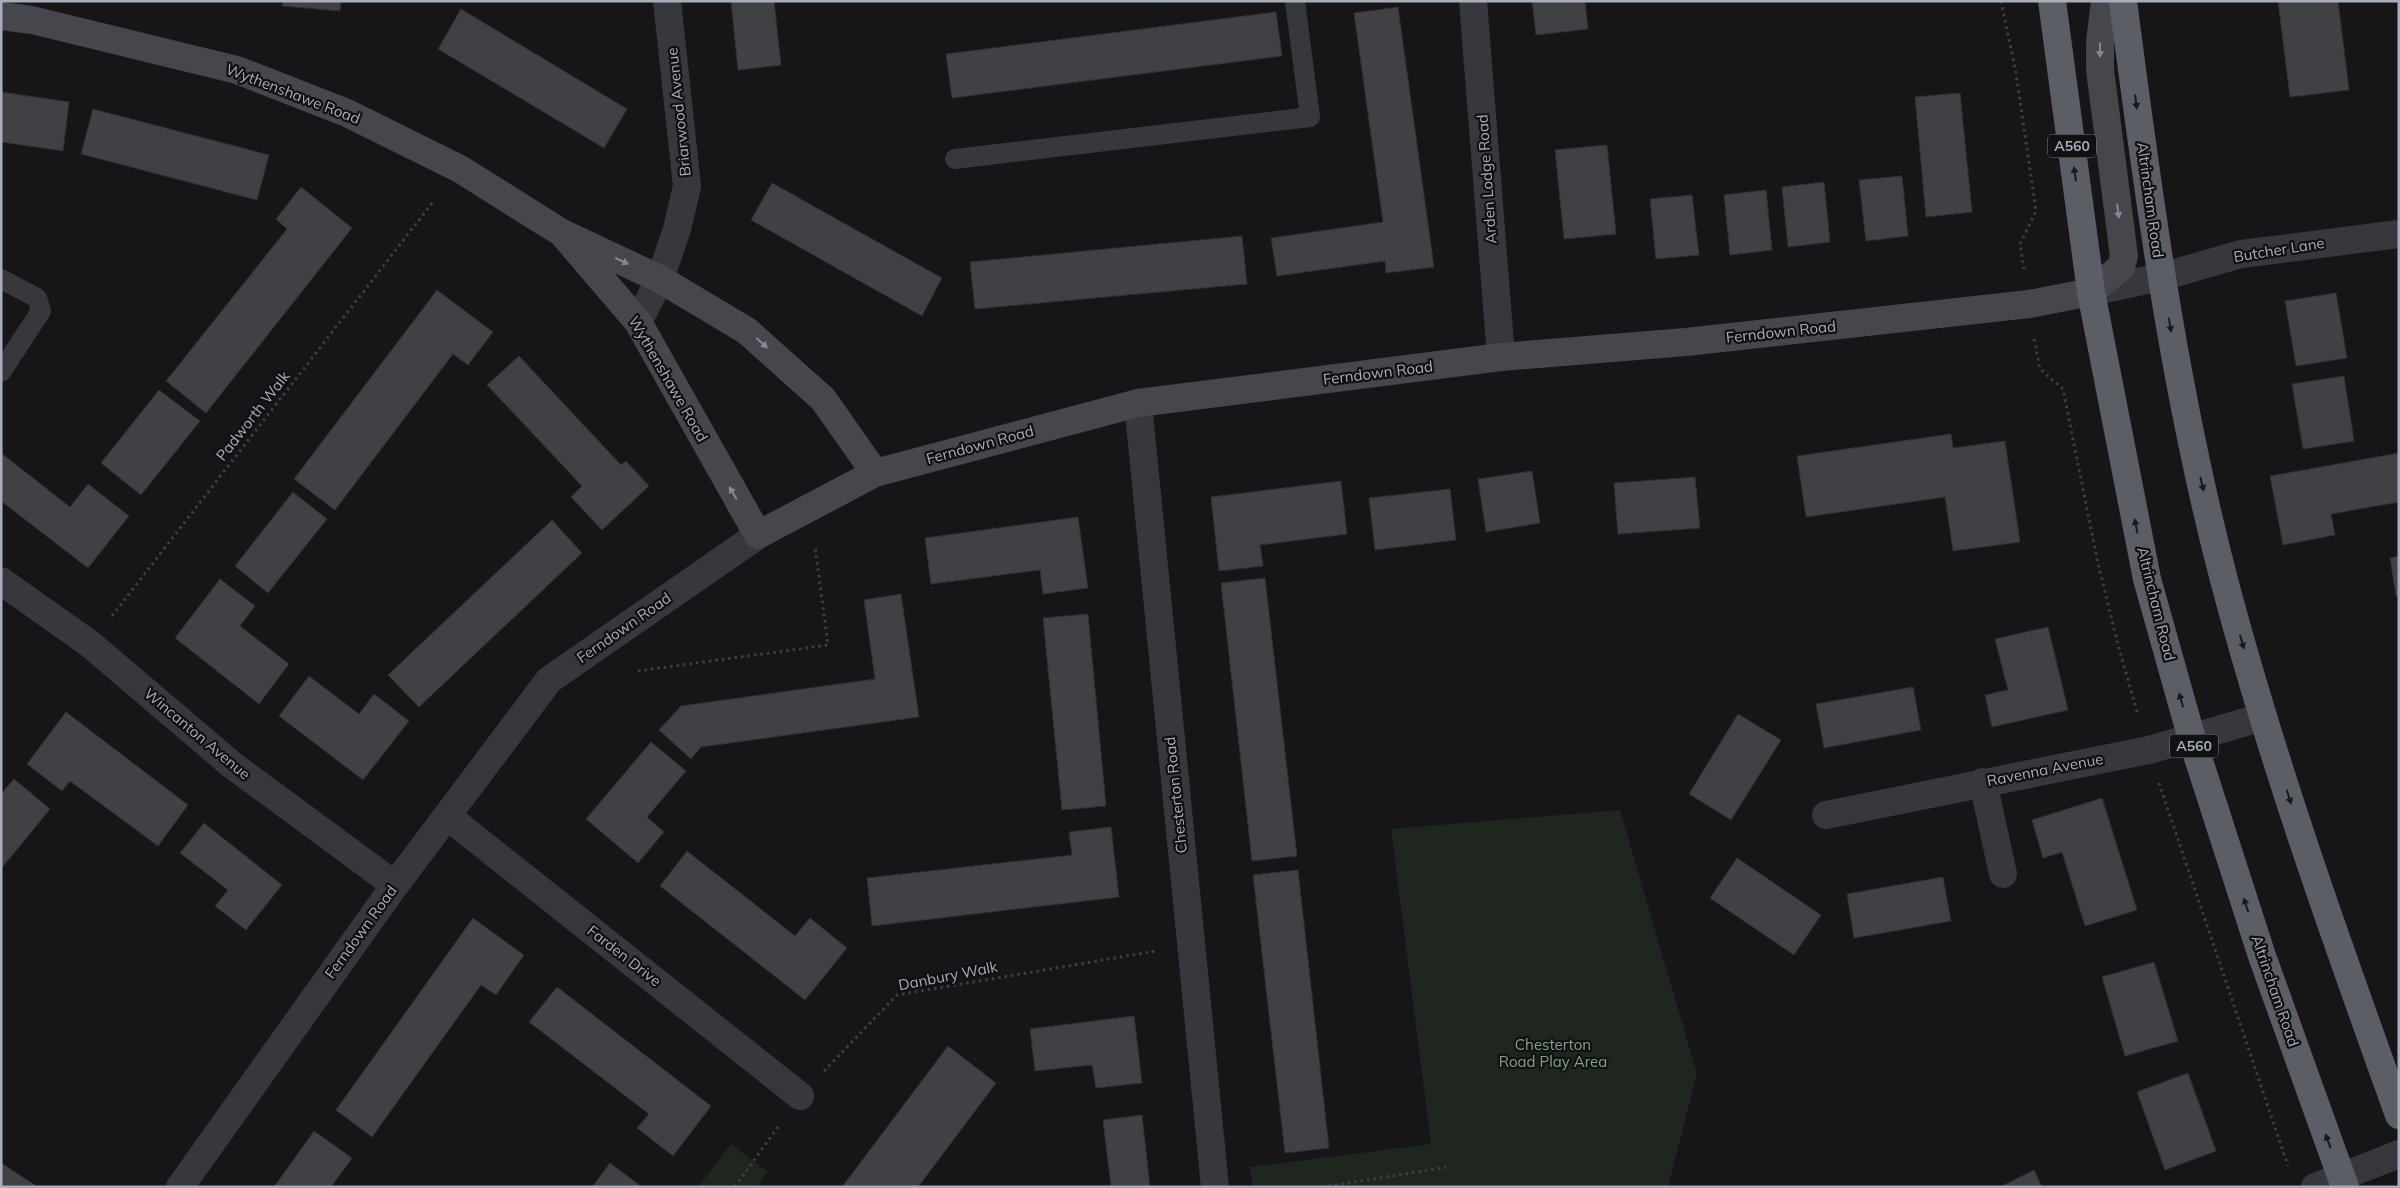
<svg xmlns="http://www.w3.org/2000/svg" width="2400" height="1188" viewBox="0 0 2400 1188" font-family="Mulish,sans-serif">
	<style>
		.green { fill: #1e261f }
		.building { fill: #404145; stroke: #303034 }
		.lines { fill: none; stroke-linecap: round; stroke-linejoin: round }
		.path { stroke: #3d3f44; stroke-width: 3; stroke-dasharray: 2.5 4; stroke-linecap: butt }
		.service { stroke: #37383d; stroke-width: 20 }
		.minor { stroke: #37383d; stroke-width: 28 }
		.secondary { stroke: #45474d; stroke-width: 28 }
		.trunk { stroke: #5b5e65; stroke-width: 28 }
		.oneway { fill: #858993 }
		.oneway2 { fill: #18191b }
		.labels { text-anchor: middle; stroke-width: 4.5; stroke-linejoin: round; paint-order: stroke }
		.shield { fill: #111113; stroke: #7b7e86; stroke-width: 1 }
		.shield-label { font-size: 14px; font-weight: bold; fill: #a8adb8 }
		.street-label { font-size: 15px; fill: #a8adb8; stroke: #111113 }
		.park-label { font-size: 15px; fill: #7fa381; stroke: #111113 }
	</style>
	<rect width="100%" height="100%" fill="#161618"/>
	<path class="green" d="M1620 810 1697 1074 1668 1187H1253L1250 1167 1431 1144 1391 829Z
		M731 1144 768 1172 757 1187H698Z"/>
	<path class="building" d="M283 1H341L340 11 282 6Z
		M731 1H774L781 65 738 70Z
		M1532 1H1585L1588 29 1536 35Z
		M2278 1H2338L2349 90 2290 97Z
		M1398 7 1434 267 1386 273 1385 261 1277 276 1271 238 1383 222 1354 13Z
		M461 9 627 109 604 148 438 49Z
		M1276 12 1282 56 952 98 946 54Z
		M1 92 69 102 63 151 1 142Z
		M1960 93 1972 212 1926 217 1915 97Z
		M93 109 269 155 257 200 81 154Z
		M1607 145 1616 234 1564 239 1555 150Z
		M1902 176 1908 236 1866 241 1859 180Z
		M1824 182 1830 242 1788 247 1782 187Z
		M772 183 942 278 922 316 751 220Z
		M301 187 352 228 206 413 166 381 287 229 276 219Z
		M1766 190 1772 250 1730 255 1724 195Z
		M1692 195 1699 255 1656 259 1650 199Z
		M1242 236 1247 284 975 309 970 262Z
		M437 290 493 332 468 365 453 354 335 510 294 479Z
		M2336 293 2347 358 2296 366 2285 301Z
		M519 356 621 465 626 461 649 486 602 530 571 497 582 486 487 385Z
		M2344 376 2354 441 2303 449 2292 384Z
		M159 390 200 421 141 495 101 463Z
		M1951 434 1953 448 2005 441 2020 542 1953 551 1945 497 1806 517 1797 456Z
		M1 453 70 507 88 484 129 516 88 568 1 501Z
		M2399 453V502L2331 514 2335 535 2283 545 2270 476Z
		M1532 471 1540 523 1486 532 1478 479Z
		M1695 477 1700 528 1618 534 1614 483Z
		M1341 481 1347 534 1260 545 1263 566 1219 571 1211 497Z
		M1450 489 1456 540 1375 550 1369 498Z
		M293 492 327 519 268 593 235 566Z
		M1078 517 1088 588 1043 594 1040 570 931 584 925 538Z
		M552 520 582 553 419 707 388 675Z
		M2399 556V596H2396L2390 558Z
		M1265 578 1297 856 1252 861 1221 583Z
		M220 579 255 606 240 626 289 664 259 704 175 638Z
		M901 594 919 717 701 747 691 759 659 730 681 706 875 679 864 600Z
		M1088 614 1106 806 1062 810 1043 618Z
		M2048 627 2068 710 1992 727 1985 695 2008 690 1995 639Z
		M309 676 359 714 374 694 409 721 363 780 279 716Z
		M1913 687 1921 730 1824 748 1816 704Z
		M66 712 188 805 158 846 70 781 62 791 27 764Z
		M1738 714 1781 740 1731 820 1689 794Z
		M651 742 686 771 647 817 664 832 638 863 586 819Z
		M14 779 50 809 1 869V794Z
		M2102 798 2137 910 2085 926 2062 852 2043 858 2032 820Z
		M204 823 282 885 246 930 215 906 228 890 180 853Z
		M1111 827 1119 897 872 926 867 878 1072 855 1069 832Z
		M687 851 795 936 810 918 847 948 805 1000 660 886Z
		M1737 858 1821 915 1794 955 1710 898Z
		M1298 870 1329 1148 1285 1153 1253 875Z
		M1943 877 1951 921 1854 938 1847 894Z
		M473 918 524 955 496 995 481 985 372 1137 336 1110Z
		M2154 962 2178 1041 2125 1056 2102 977Z
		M557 987 711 1106 673 1156 637 1128 649 1114 529 1022Z
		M1134 1016 1142 1083 1096 1088 1092 1065 1035 1071 1030 1029Z
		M948 1046 996 1083 918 1187H842Z
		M2188 1073 2216 1151 2165 1170 2137 1092Z
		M1142 1115 1150 1187H1111L1103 1120Z
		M314 1131 352 1158 331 1187H274Z
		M1 1163 38 1187H1Z
		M610 1163 642 1187H592Z
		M2034 1170 2042 1187H2000Z"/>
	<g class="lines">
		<path class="path" d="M2001 1 2016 73 2036 211 2020 244 2024 269
			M2034 339 2040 369 2063 389 2097 559 2118 645 2138 715
			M112 616 433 202
			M638 671 828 645 815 546
			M2159 783 2288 1166
			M824 1071 897 995 1156 951
			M735 1187 780 1124
			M1322 1187 1448 1167"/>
		<path class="service" d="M955 159 1310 117 1295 1
			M1 279 37 298 41 311 1 372"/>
		<path class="minor" d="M1473 1 1501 357
			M2091 292 2161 277 2241 254 2399 234
			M638 322 660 279 677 229 687 186 667 1
			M1138 403 1215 1187
			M1 581 90 644 232 765 395 885
			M1983 782 2003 874
			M1826 815 2149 750 2263 717
			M447 816 800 1096
			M180 1187 395 885 549 680 758 535
			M2315 1187 2399 1154"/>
		<path class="secondary" d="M1 16 32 20 237 70 347 113 460 169 562 233 660 279 747 331 823 399 875 473
			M562 233 638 322 758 535 875 473 1138 403 1501 357 1686 342 2029 304 2091 292 2121 267 2124 256 2100 70V42L2105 1"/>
		<path class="trunk" d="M2052 1 2091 292 2147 579 2192 739 2262 956 2345 1187
			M2123 1C2148 194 2174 388 2223 576 2271 759 2335 937 2399 1115"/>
	</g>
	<defs><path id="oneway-solid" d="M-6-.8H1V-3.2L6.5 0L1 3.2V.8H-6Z" transform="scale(1.25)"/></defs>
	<g class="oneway">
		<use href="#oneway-solid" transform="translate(2100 50) rotate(91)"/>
		<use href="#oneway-solid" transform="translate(2118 211) rotate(83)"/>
		<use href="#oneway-solid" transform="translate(622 261) rotate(25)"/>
		<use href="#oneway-solid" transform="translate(762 343) rotate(42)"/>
		<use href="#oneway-solid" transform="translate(733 493) rotate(-120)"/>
	</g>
	<g class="oneway2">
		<use href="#oneway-solid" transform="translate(2136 102) rotate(83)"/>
		<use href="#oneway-solid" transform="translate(2075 174) rotate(-98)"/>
		<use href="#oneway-solid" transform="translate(2170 325) rotate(80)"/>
		<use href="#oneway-solid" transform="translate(2202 484) rotate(77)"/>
		<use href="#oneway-solid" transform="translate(2136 526) rotate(-102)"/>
		<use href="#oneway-solid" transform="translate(2242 642) rotate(74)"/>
		<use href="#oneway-solid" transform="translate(2181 700) rotate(-106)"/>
		<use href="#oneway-solid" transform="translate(2289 797) rotate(72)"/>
		<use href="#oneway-solid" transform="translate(2246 905) rotate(-108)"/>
		<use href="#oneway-solid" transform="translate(2328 1141) rotate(-110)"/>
	</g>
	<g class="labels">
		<g class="shield">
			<rect x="2048" y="134.5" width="48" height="23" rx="4"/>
			<rect x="2170" y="734.5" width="48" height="23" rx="4"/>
		</g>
		<g class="shield-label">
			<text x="2072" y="151">A560</text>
			<text x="2194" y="751">A560</text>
		</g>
		<g class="street-label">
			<text transform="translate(293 94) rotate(21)" y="5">Wythenshawe Road</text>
			<text transform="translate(679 112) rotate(-96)" y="5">Briarwood Avenue</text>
			<text transform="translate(1487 179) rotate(-94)" y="5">Arden Lodge Road</text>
			<text transform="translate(2150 200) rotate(82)" y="5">Altrincham Road</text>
			<text transform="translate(2279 250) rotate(-9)" y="5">Butcher Lane</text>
			<text transform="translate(1781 332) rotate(-6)" y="5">Ferndown Road</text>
			<text transform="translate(1378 373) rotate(-7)" y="5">Ferndown Road</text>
			<text transform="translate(668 379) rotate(60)" y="5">Wythenshawe Road</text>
			<text transform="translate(253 416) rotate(-52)" y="5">Padworth Walk</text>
			<text transform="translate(980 445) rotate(-15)" y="5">Ferndown Road</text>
			<text transform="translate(2156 604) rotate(76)" y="5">Altrincham Road</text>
			<text transform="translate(624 628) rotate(-35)" y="5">Ferndown Road</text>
			<text transform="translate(197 734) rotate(40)" y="5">Wincanton Avenue</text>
			<text transform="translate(2045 770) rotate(-11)" y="5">Ravenna Avenue</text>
			<text transform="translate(1176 795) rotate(-96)" y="5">Chesterton Road</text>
			<text transform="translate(361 932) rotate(-54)" y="5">Ferndown Road</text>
			<text transform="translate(624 956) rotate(38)" y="5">Farden Drive</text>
			<text transform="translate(948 976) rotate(-11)" y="5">Danbury Walk</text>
			<text transform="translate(2275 991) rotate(71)" y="5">Altrincham Road</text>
		</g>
		<g class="park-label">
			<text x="1553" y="1050">Chesterton<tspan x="1553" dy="17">Road Play Area</tspan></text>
		</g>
	</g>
	<rect width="2400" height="1188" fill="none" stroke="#a8adb8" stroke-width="5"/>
</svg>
